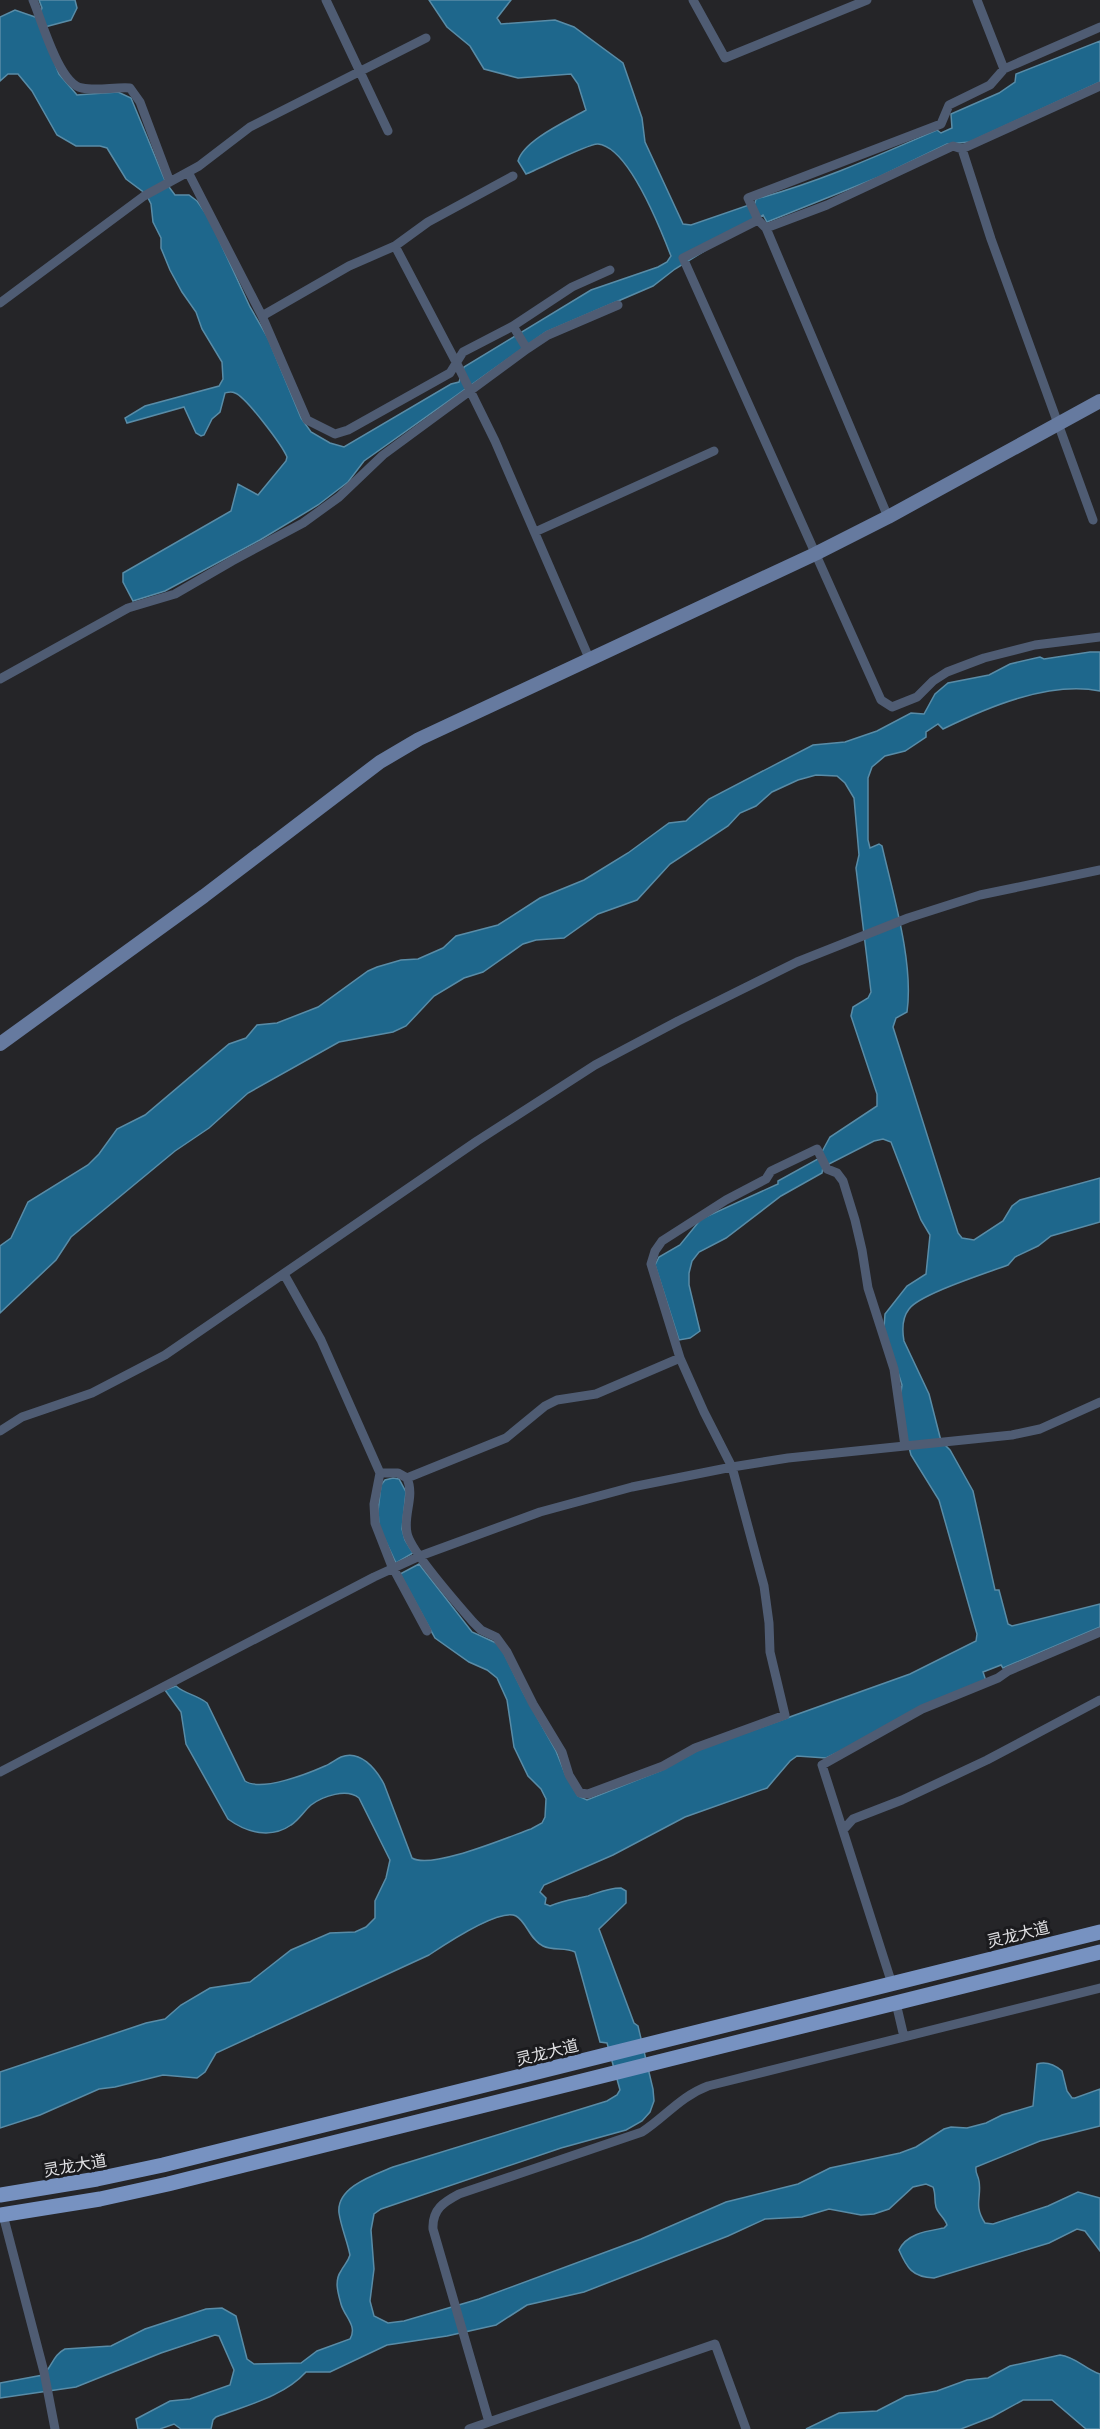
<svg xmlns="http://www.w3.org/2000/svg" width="1100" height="2429" viewBox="0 0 1100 2429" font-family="Inter,'Noto Sans SC',sans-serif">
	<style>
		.water { fill: #1e678c; stroke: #598ca7; stroke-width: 1.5 }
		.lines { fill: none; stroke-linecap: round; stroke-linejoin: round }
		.street { stroke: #4f5c73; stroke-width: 9 }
		.secondary { stroke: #667a9f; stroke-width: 14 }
		.primary { stroke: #7792c1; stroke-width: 15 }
		.labels { text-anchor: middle; stroke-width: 6; stroke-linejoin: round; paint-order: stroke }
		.street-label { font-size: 16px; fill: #e2e2e5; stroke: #1b1b1e }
	</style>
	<rect width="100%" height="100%" fill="#252528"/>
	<path class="water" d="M39 0H75L77 8 71 20 41 28 59 74 77 95 118 92 131 98 166 183 175 195H189L197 201 209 218 250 307 268 338 301 418 311 432 330 443 344 447 451 384 459 382 464 367 591 290 658 267 667 262 671 256C661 230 629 147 598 144 589 143 539 169 526 174L518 161C524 140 567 121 586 110L578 84 571 74 518 78 484 69 470 46 447 27 429 0H511L497 18 501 24 555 20 574 27 623 63 642 118 645 142 683 224 691 225 755 203 756 199C819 182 877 156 937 130L941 133 952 128 951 114 999 93 1015 82 1016 74 1100 41V82L970 142 947 144 879 177 767 222 763 215 675 269 653 286 546 332 364 461 348 482 318 505 260 540 165 591 133 601 123 582V573L231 511 238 484 258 495 286 461 287 457C282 445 246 397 235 393 231 391 229 392 225 393L220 412 212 419 204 435 201 436 196 433 184 407 127 423 125 418 145 406 219 386 223 379 222 362 202 329 196 312 182 292 170 270 161 248V238L153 222 151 204 146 194 126 179 107 148 100 146H76L57 135 32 91 18 74H8L0 81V17L15 10 38 18 42 8Z
		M1090 652H1100V691C1049 681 988 707 943 729L938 724 926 732V737L905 751 885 756 872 767 868 778V840L870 848 879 844 882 846C893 894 914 963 907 1012L896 1018 893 1027 958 1233 962 1238 974 1240 1003 1221 1012 1206 1020 1200 1100 1178V1222L1051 1236 1038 1246 1015 1257 1008 1265C987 1273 920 1294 909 1309 902 1318 902 1330 904 1341L929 1394 941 1441 950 1450 973 1491 995 1590H999L1008 1624 1012 1626 1100 1604V1627L1003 1668 1001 1665 983 1672 986 1681 826 1758 797 1756 790 1761 767 1788 685 1817 613 1855 544 1885 540 1892 546 1898 545 1904 550 1906C563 1900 575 1899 588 1896 600 1892 608 1888 621 1888L626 1891V1903L599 1929 634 2023 638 2026 653 2089 654 2101 650 2112 642 2121 626 2130 561 2148 381 2209 374 2214 371 2230 374 2269 370 2301 374 2316 388 2323 404 2321 479 2299 641 2239 726 2202 798 2184 830 2168 900 2153 916 2147 944 2129 951 2127 967 2128 986 2123 1002 2115 1033 2106 1037 2064C1047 2061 1055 2065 1062 2071L1067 2091 1072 2098H1075L1100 2089V2126L1040 2141 976 2167C975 2173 978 2175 979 2181 982 2197 973 2205 985 2223L993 2224 1048 2206 1078 2192 1100 2198V2251L1085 2231 1077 2229 1049 2243 934 2278C912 2277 907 2268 899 2250 907 2233 928 2231 944 2228L947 2225C945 2218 938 2214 936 2207 934 2200 936 2194 933 2187L926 2184 913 2187 889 2209 874 2214 861 2215 829 2209 802 2217 765 2219 728 2236 584 2292 527 2305 496 2325 447 2336 387 2345 330 2372H306C283 2397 247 2405 216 2417L213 2420 211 2429H181L174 2424 160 2429H138L136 2419 170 2401 190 2399 230 2385 234 2370 219 2336 215 2335 161 2353 76 2387 0 2398V2383L43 2375C52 2367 53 2355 65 2349L111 2346 145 2329 206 2309 222 2308 236 2316 247 2359 254 2364 301 2363 317 2351 350 2339C358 2326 344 2316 341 2304 338 2293 334 2281 341 2271 344 2265 348 2262 350 2255 347 2240 341 2227 339 2213 336 2187 374 2175 393 2167L607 2101 617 2095 620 2090 607 2043 600 2042 575 1952C565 1947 553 1951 543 1946 530 1940 526 1921 516 1916 500 1908 444 1945 429 1955L216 2053 205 2072 197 2078 163 2075 115 2087 99 2089 40 2115 0 2128V2072L146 2023 165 2019 181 2005 210 1988 250 1982 291 1950 330 1933 355 1932 366 1927 375 1918V1901L386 1878 390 1860 359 1798C347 1788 323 1796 311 1805 304 1811 299 1820 291 1825 271 1839 247 1833 228 1819L186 1744 181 1712 165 1690 176 1686C185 1694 197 1695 207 1703L245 1781C261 1792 307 1774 325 1766 330 1764 335 1760 341 1757 360 1749 376 1769 384 1784L412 1858C431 1870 508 1837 531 1829L542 1823 545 1817 546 1799 541 1789 528 1776 514 1747 507 1700 497 1678 487 1670 469 1662 435 1638 400 1574 419 1564 472 1632 494 1642 501 1647 523 1692 556 1751 566 1776 578 1796 587 1800 662 1770 700 1749 910 1674 976 1641 977 1634 939 1500 911 1455 906 1436 900 1400 902 1385 884 1328 885 1314 907 1286 926 1274 930 1235 921 1220 891 1142 883 1139 874 1141 823 1167 822 1173 781 1196 726 1238 699 1252 692 1261 689 1273V1285L700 1331 690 1338 679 1340 655 1265 659 1257 680 1245 701 1219 778 1184V1181L818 1159 830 1137 877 1106V1094L851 1016 853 1007 868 998 871 992 856 868 859 855 854 798 845 783 837 776 816 775 798 780 772 792 756 806 740 813 728 826 670 864 637 900 598 914 564 938 536 940 523 944 483 972 464 978 434 996 406 1026 393 1032 339 1042 248 1093 209 1128 175 1151 71 1237 56 1260 0 1313V1246L11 1238 28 1202 88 1165 99 1154 117 1129 145 1115 229 1044 246 1038 257 1025 277 1023 318 1007 368 971 377 967 401 960 418 959 443 948 456 936 498 925 540 898 584 880 628 853 669 823 686 821 709 799 813 745 845 742 877 731 911 713 924 714 935 694 948 683 989 675 1010 664 1040 657 1044 659Z
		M393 1478 399 1479 406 1492 402 1529 405 1540 413 1553 396 1563 379 1527 378 1511 381 1485 385 1480Z
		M1060 2355C1076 2357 1085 2369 1100 2374V2429H1086L1052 2400H1023L992 2417 961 2429H806L839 2413 877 2411 906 2396 937 2391 967 2380 988 2378 1010 2366Z"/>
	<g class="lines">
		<path class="street" d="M33 0C42 21 59 84 82 88 97 91 114 87 130 88L140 102 170 182
			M326 0 388 131
			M693 0 725 58 867 0
			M977 0 1004 69
			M962 149 991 239 1093 520
			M188 172 262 316 307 420 335 434 348 430 450 373 463 352 513 326 572 287 610 270
			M758 220 683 258 881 700 892 707 917 697 933 681 947 672 984 658 1035 645 1100 637
			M766 228 827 205 953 146 962 149 1100 86
			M395 246 457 364 495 441 589 658
			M0 303 144 196 199 166 250 127 426 38
			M262 316 349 266 395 246 428 222 513 176
			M513 326 527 349
			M888 517 766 228 758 220 748 198 941 124 949 105 990 85 1004 69 1100 27
			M535 532 714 451
			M0 679 128 608 175 594 232 561 303 523 339 497 383 455 527 349 548 335 618 305
			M284 1274 321 1340 380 1473 374 1504 375 1523 391 1564 427 1631
			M0 1431 22 1417 92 1393 165 1355 477 1141 595 1065 678 1021 797 962 908 918 980 895 1100 870
			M380 1473H398L407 1478C415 1497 403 1514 407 1533 410 1550 459 1606 473 1622L481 1630 496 1637 507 1652 533 1704 562 1752 569 1775 580 1793 588 1794 663 1766 695 1748 785 1715 770 1652 769 1623 764 1586 732 1467 704 1412 680 1358 651 1264 655 1251 662 1241 726 1200 766 1179 771 1171 817 1149 827 1169 837 1173 843 1181 855 1220 862 1250 868 1288 894 1369 905 1446
			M407 1478 506 1438 545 1406 557 1400 596 1394 680 1358
			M0 1772 374 1577 420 1556 540 1512 632 1487 732 1467 788 1458 1012 1435 1040 1429 1100 1402
			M844 1829 853 1819 902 1800 987 1760 1100 1700
			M892 1984 822 1765 922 1709 998 1678 1008 1671 1100 1632
			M896 2003 904 2037
			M3 2215 44 2372 55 2429
			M489 2422 433 2229C432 2209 444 2202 459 2194L642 2132C665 2117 681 2096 708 2086L1100 1988
			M469 2429 715 2344 746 2429"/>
		<path class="secondary" d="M0 1044 204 896 380 762 419 739 815 554 888 517 1100 401"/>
		<path class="primary" d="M0 2195 97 2179 163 2165 1100 1932
			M0 2215 100 2199 168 2184 1100 1952"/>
	</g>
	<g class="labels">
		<g class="street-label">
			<text transform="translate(1018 1934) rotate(-14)" y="6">灵龙大道</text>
			<text transform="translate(547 2052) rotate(-14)" y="6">灵龙大道</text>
			<text transform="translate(75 2165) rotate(-10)" y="6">灵龙大道</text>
		</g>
	</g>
</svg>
